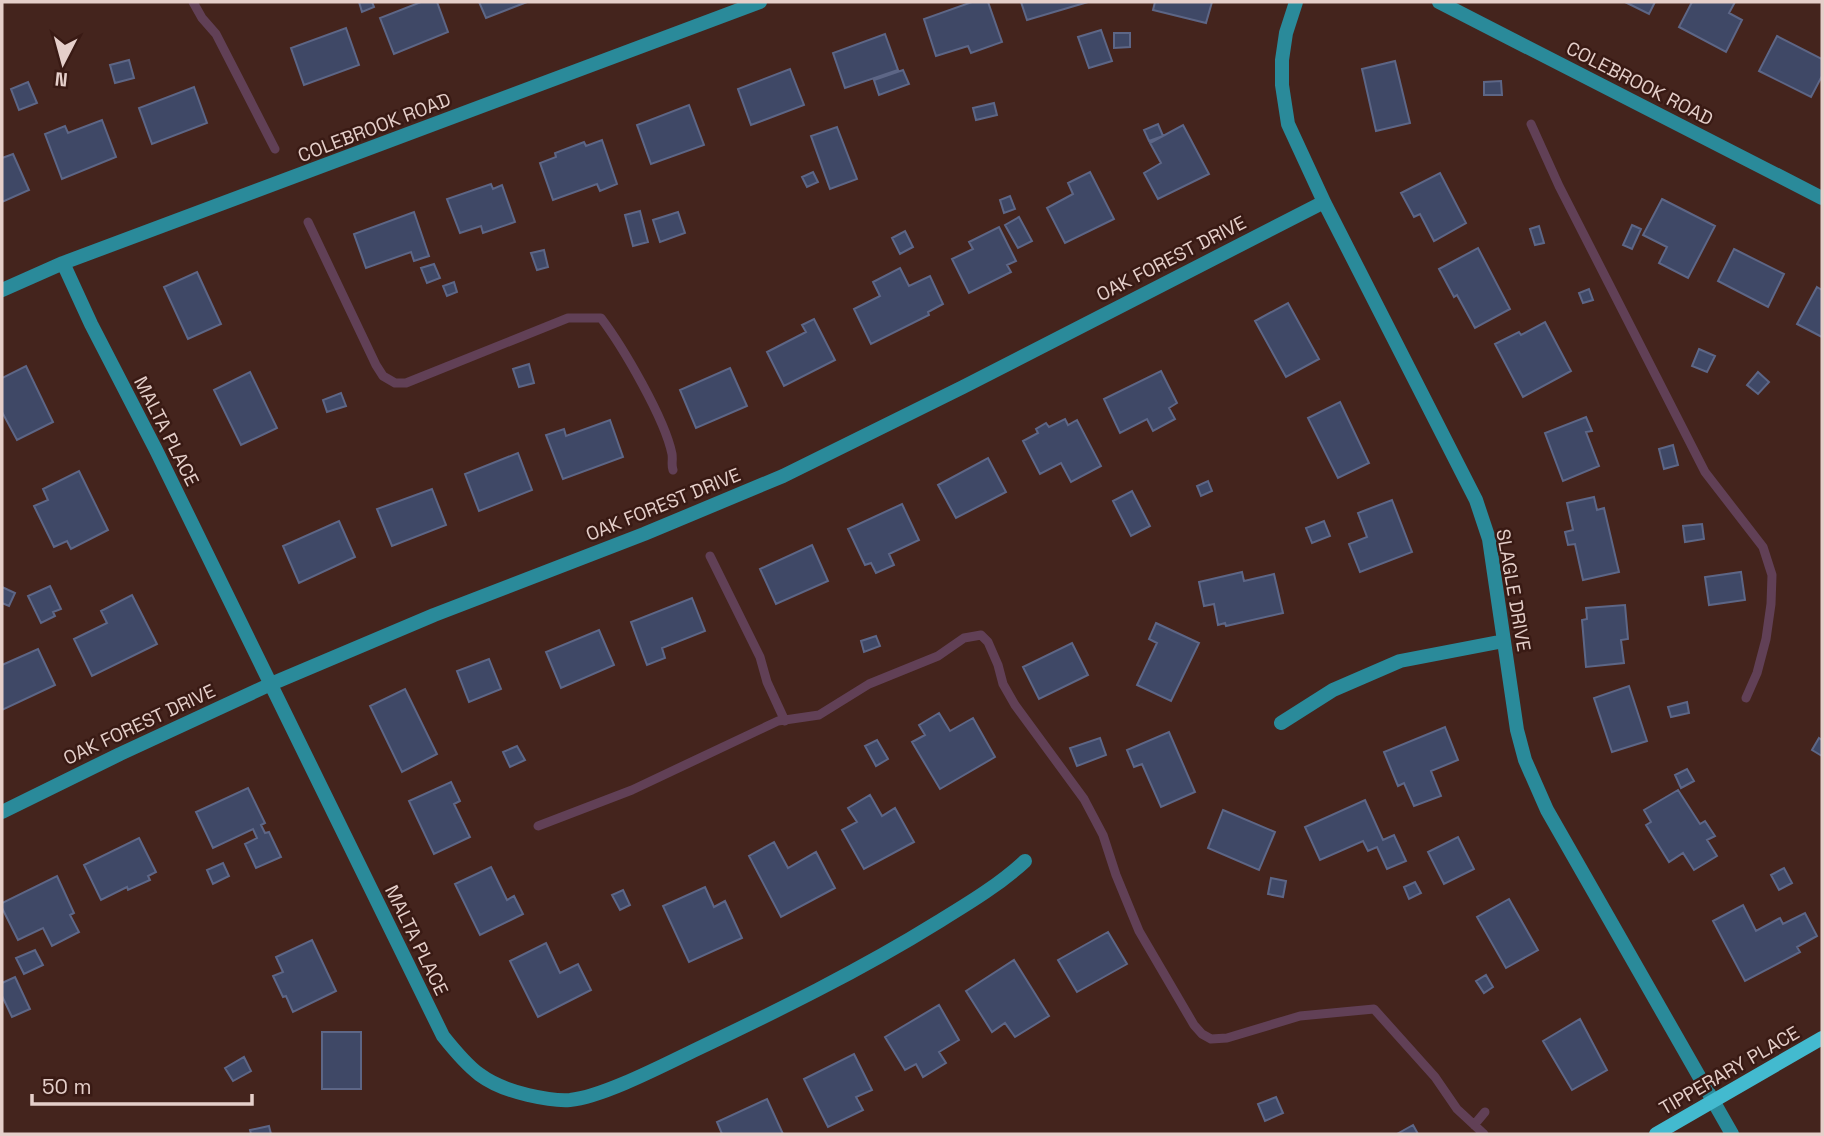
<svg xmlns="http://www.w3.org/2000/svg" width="1824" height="1136" viewBox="0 0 1824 1136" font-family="'Space Grotesk',sans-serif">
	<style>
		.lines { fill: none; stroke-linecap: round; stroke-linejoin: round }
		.stream { stroke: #614056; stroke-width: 9 }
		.building { fill: #3f4866; stroke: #5d6686; stroke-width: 2 }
		.street { stroke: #2a8a9a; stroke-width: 14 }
		.secondary { stroke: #43bacf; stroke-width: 14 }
		.labels { text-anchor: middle; stroke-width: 5; stroke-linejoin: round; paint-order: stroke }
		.street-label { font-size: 19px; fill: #e5cfca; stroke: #391a14 }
	</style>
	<rect width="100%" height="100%" fill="#44241d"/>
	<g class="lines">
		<path class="stream" d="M193 2 202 18 216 34 275 149
			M1531 124 1559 186 1705 472 1763 547 1772 575 1771 604 1766 639 1757 673 1746 698
			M308 222 376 365 383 376 395 383H406L568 318H601C623 347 665 419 672 454 673 460 671 465 673 470
			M710 556 760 657 767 682 785 721
			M538 826 632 790 778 721 819 715 869 684 938 656 964 638 981 635 988 642 998 665 1003 684 1015 705 1084 799 1103 835 1116 875 1139 931 1194 1025 1202 1034 1211 1039 1227 1038 1300 1016 1374 1009 1435 1077 1457 1109 1484 1134
			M1474 1125 1485 1112"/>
	</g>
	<path class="building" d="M359 2H372L374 7 362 12Z
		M421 2H437L448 32 394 54 380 18Z
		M479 2H527L486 18Z
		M972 2H988L1002 42 971 53 968 46 936 56 924 19Z
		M1021 2H1088L1027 20Z
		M1155 2H1212L1206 23 1153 10Z
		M1625 2H1655L1649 14Z
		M1692 2H1735L1729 13 1742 20 1726 52 1679 27Z
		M346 28 359 65 304 85 291 48Z
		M1101 30 1112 61 1089 68 1078 37Z
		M1114 33H1130V47L1114 48Z
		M885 34 898 70 845 88 833 53Z
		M1777 36 1822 59V76L1811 97 1759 71Z
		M129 60 134 78 115 83 110 65Z
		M1395 61 1410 123 1376 131 1362 69Z
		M790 69 804 105 751 125 738 89Z
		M903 70 909 84 879 95 874 80Z
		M1501 81 1502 95H1484V82Z
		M28 82 37 103 19 110 11 89Z
		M194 87 207 123 152 144 139 108Z
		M994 103 997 115 976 120 973 108Z
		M689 105 704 145 651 164 637 125Z
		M102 120 116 157 62 179 45 134 65 126 68 133Z
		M1158 124 1163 136 1149 141 1144 130Z
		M1183 125 1209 174 1158 199 1144 173 1161 163 1150 143Z
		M837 127 857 179 830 189 811 136Z
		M602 140 617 184 600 191 597 184 553 200 540 163 556 157 555 153 584 142 586 146Z
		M13 154 29 190 2 202V158Z
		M813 172 818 182 807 187 802 177Z
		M1090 172 1114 219 1065 243 1047 208 1073 194 1068 183Z
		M1440 173 1466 223 1434 241 1420 214 1414 217 1401 193Z
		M491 184 493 189 502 185 515 222 483 233 481 226 460 233 447 199Z
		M1010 196 1015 209 1004 213 1000 200Z
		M1662 199 1715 226 1688 278 1659 263 1667 247 1643 235Z
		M640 211 648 242 633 246 625 215Z
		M414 212 429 256 414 261 411 252 366 268 354 234Z
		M678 212 685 233 660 242 653 220Z
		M1019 217 1032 241 1018 248 1005 225Z
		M1632 225 1641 229 1632 249 1623 245Z
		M1539 226 1544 243 1535 245 1530 229Z
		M999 227 1016 261 1007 265 1011 272 969 293 952 259 973 249 969 242Z
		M905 231 913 247 900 254 892 238Z
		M1478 248 1510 309 1475 328 1457 295 1454 297 1439 269Z
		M1734 249 1784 274 1768 307 1718 281Z
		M544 250 548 267 537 270 531 253Z
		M434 264 440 278 427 283 421 268Z
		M900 268 909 286 930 276 943 304 928 312 929 315 871 344 854 309 880 296 873 282Z
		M197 272 221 324 188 339 164 287Z
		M454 282 457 292 447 296 443 286Z
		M1817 287 1822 290V337L1797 324Z
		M1589 289 1593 300 1583 303 1579 293Z
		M1288 303 1319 359 1286 377 1255 321Z
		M814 319 835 360 784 386 767 352 806 332 802 325Z
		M1545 322 1571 371 1523 397 1495 344 1519 332 1521 335Z
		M1699 349 1715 356 1707 372 1692 366Z
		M529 364 534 383 519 387 513 369Z
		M26 366 53 422 17 440 2 412V378Z
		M730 368 747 406 696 428 680 390Z
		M1161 371 1177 403 1169 408 1175 419 1153 431 1147 419 1120 433 1104 399Z
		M250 372 277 428 241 445 214 390Z
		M1758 372 1769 382 1758 394 1747 385Z
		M341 393 346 406 327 412 323 400Z
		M1340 402 1369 463 1338 478 1308 418Z
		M1586 417 1592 431 1586 432 1599 466 1563 481 1545 433Z
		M1065 419 1068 425 1077 420 1101 466 1071 482 1061 463 1040 474 1023 441 1038 433 1036 429 1046 423 1049 427Z
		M610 420 623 457 563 479 546 435 564 429 566 436Z
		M1673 445 1678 465 1664 469 1659 449Z
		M518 453 532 490 479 511 465 474Z
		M988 458 1006 492 956 518 938 485Z
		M79 471 108 530 71 549 67 541 54 547 34 506 48 500 43 489Z
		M1208 481 1212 491 1201 496 1197 486Z
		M432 489 446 525 392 546 377 509Z
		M1132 491 1150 526 1131 536 1113 501Z
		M1594 497 1597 510 1604 508 1619 572 1583 580 1575 544 1568 545 1565 532 1573 530 1567 503Z
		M1392 500 1412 552 1360 572 1349 544 1367 537 1358 513Z
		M902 504 919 540 889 554 894 565 876 573 871 563 865 565 848 529Z
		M339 521 355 557 299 583 283 546Z
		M1324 521 1330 536 1312 543 1306 528Z
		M1702 524 1704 539 1685 542 1683 526Z
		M812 545 828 581 776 604 760 569Z
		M1242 572 1244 581 1274 574 1283 613 1226 626 1225 623 1218 625 1214 604 1204 606 1199 582Z
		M1741 572 1745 600 1709 605 1705 577Z
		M50 586 61 609 53 612 55 616 41 623 28 596Z
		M2 587 15 593 9 606 2 603Z
		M132 595 157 644 92 676 74 639 107 623 101 611Z
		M692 598 705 631 662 648 665 658 647 665 631 622Z
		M1625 605 1628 639 1621 640 1624 663 1586 667 1582 620 1587 619 1586 608Z
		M1156 623 1199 643 1171 701 1137 685 1157 643 1149 639Z
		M599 630 614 665 561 688 546 652Z
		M876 636 880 646 864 652 861 641Z
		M1072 643 1088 675 1039 699 1023 667Z
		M38 649 55 685 2 710V665Z
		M489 659 501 689 469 702 457 671Z
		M1629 686 1647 741 1612 752 1594 698Z
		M405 689 437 754 402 772 370 706Z
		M1687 702 1689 713 1671 717 1668 707Z
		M939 713 950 731 973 718 995 757 940 789 912 742 925 735 919 725Z
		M1445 727 1458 760 1431 771 1441 796 1414 806 1404 783 1398 786 1384 752Z
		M1169 732 1195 792 1161 807 1142 764 1134 767 1127 750Z
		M1100 738 1106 755 1077 766 1070 748Z
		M1819 738 1822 740V756L1812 750Z
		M877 740 888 759 876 766 865 746Z
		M517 746 525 760 510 767 503 752Z
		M1687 769 1694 781 1681 788 1675 775Z
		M451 782 460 801 454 804 470 837 434 854 409 801Z
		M248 788 265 823 261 825 265 833 269 832 281 857 256 868 245 844 257 838 253 829 213 848 196 812Z
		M1678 790 1700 824 1705 821 1715 836 1707 840 1717 856 1694 870 1683 853 1669 862 1646 825 1651 822 1644 810Z
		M870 795 882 816 895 808 914 842 864 869 842 830 857 822 848 808Z
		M1365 800 1383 840 1394 835 1406 861 1387 869 1377 847 1368 851 1363 841 1320 860 1305 827Z
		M1223 810 1275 832 1259 870 1208 848Z
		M1458 837 1474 869 1444 884 1428 852Z
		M139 838 156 872 148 876 150 880 128 890 127 887 101 900 84 865Z
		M774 842 788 868 816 852 835 888 781 917 749 856Z
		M223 863 229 876 213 884 207 870Z
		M491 867 507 900 514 896 523 914 480 935 455 884Z
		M1784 868 1792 883 1779 890 1771 875Z
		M57 876 74 913 70 915 79 932 52 946 43 928 18 940 2 908V903Z
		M1271 878 1286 881 1283 897 1268 894Z
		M1415 882 1421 893 1409 899 1404 887Z
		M705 887 714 907 725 901 742 938 689 962 663 906Z
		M623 890 630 905 620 910 612 895Z
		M1509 899 1538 950 1506 968 1477 917Z
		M1743 905 1756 931 1780 918 1783 924 1805 913 1817 936 1797 947 1800 952 1745 981 1713 921Z
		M1108 932 1127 964 1077 992 1058 960Z
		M312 940 336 991 293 1012 286 996 283 997 273 976 283 972 276 957Z
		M546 943 560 973 578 964 591 990 538 1017 510 961Z
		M35 950 43 965 24 974 16 958Z
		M1014 960 1049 1016 1015 1037 1005 1023 992 1032 966 991Z
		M1486 975 1493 987 1484 993 1476 981Z
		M15 977 30 1009 12 1017 2 996V983Z
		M939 1005 959 1040 939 1052 946 1063 923 1077 916 1064 905 1070 885 1037Z
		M1580 1019 1607 1070 1572 1090 1543 1041Z
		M322 1032H361V1089H322Z
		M854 1054 872 1090 856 1097 863 1110 828 1127 804 1079Z
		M244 1057 251 1071 233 1081 225 1068Z
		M1276 1097 1283 1113 1265 1121 1258 1104Z
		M767 1099 783 1134H722L717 1122Z
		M1413 1125 1418 1134H1397Z
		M269 1126 271 1134H251L250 1130Z"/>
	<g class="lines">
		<path class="street" d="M1296 2 1286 33 1282 60V85L1288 124 1324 202 1476 500 1489 539 1517 730 1525 760 1547 810 1732 1134
			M1439 2 1822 198
			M63 263 91 324 156 450 443 1036C470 1070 485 1085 528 1095 541 1098 556 1101 570 1100 602 1097 662 1066 693 1051 777 1011 859 971 938 922 969 903 999 885 1025 861
			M2 290 63 263 760 2
			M1281 723 1333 690 1400 661 1504 641
			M2 812 120 754 271 684 434 615 644 534 783 476 963 387 1324 202"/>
		<path class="secondary" d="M1656 1134 1822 1038"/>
	</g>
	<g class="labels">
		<g class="street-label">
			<text transform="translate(1640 83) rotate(27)" y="7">COLEBROOK ROAD</text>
			<text transform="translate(374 127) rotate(-21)" y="7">COLEBROOK ROAD</text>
			<text transform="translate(1171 258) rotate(-27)" y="7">OAK FOREST DRIVE</text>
			<text transform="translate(167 431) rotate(63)" y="7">MALTA PLACE</text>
			<text transform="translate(663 504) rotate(-22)" y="7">OAK FOREST DRIVE</text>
			<text transform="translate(1514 590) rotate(80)" y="7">SLAGLE DRIVE</text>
			<text transform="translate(139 724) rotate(-25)" y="7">OAK FOREST DRIVE</text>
			<text transform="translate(417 940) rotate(64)" y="7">MALTA PLACE</text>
			<text transform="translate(1729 1070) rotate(-30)" y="7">TIPPERARY PLACE</text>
		</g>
	</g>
	<rect width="1824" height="1136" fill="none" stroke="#e5cfca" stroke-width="7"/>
	<g transform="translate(63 63) rotate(186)" stroke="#391a14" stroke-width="5" paint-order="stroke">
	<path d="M0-5L12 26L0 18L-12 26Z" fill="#e5cfca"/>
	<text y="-10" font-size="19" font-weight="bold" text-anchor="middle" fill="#e5cfca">N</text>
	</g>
	<path d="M32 1094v10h220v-10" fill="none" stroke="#e5cfca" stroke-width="3.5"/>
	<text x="42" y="1094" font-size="21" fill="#e5cfca" stroke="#391a14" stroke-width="5" paint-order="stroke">50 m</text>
</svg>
